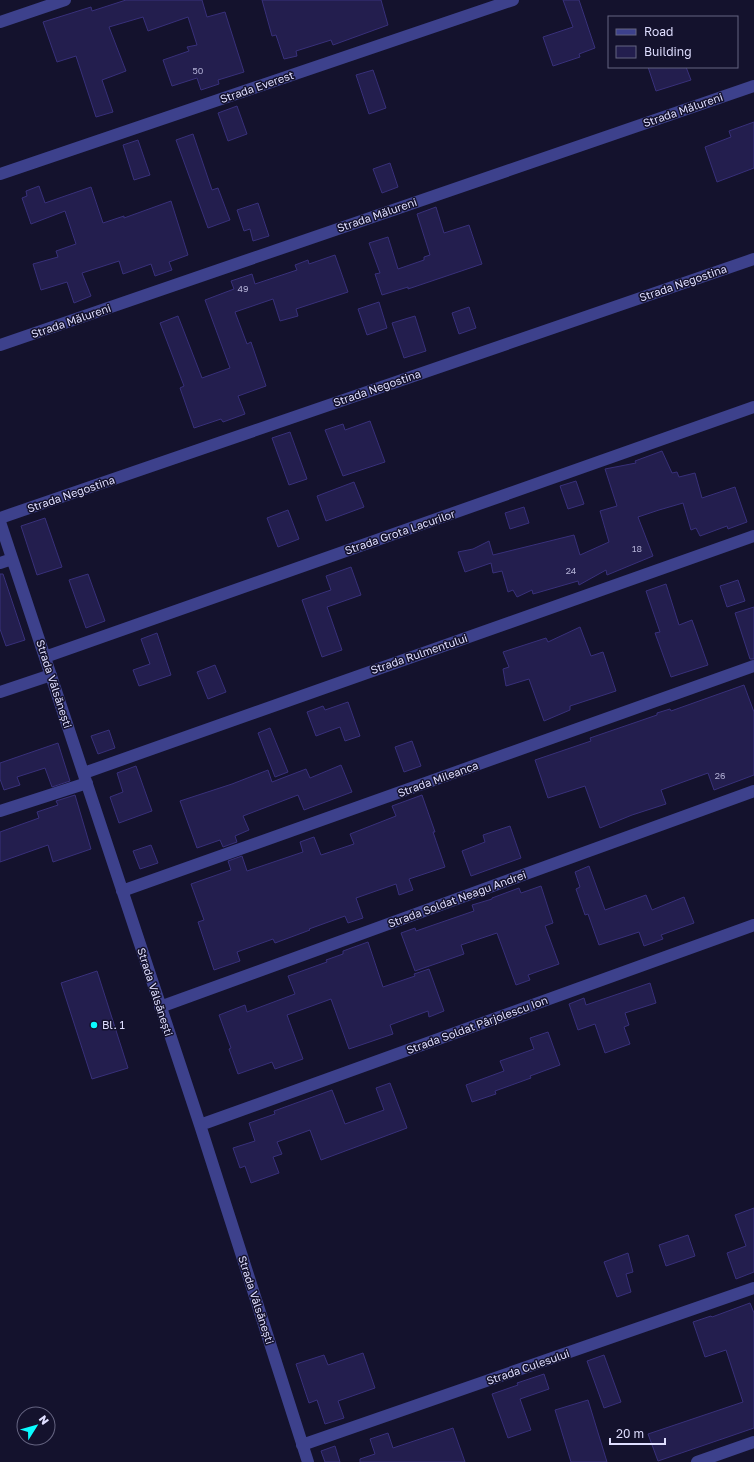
<svg xmlns="http://www.w3.org/2000/svg" width="754" height="1462" viewBox="0 0 754 1462" font-family="'Golos Text',sans-serif">
	<style>
		.building { fill: #231e4e; stroke: #38307a }
		.lines { fill: none; stroke-linecap: round; stroke-linejoin: round }
		.street { stroke: #3d418c; stroke-width: 12 }
		.poi-dot { fill: #0afcff; stroke: #14122d; stroke-width: 1.5 }
		.labels { text-anchor: middle; stroke-width: 3; stroke-linejoin: round; paint-order: stroke }
		.number-label { font-size: 9px; fill: #b0aed3 }
		.street-label { font-size: 11px; fill: #dfdeff; stroke: #14122d }
		.poi-label { font-size: 11px; fill: #dfdeff; stroke: #14122d; text-anchor: start }
	</style>
	<rect width="100%" height="100%" fill="#14122d"/>
	<path class="building" d="M126 0H202L207 17 225 12 244 72 218 80 219 84 201 90 197 78 172 86 163 60 189 51 187 47 197 45 188 17 148 31 143 17 109 27 126 71 102 80 113 112 96 117 76 56 57 62 43 22 91 7 92 11Z
		M262 0H381L388 25 333 45 331 40 296 51 297 56 284 59 276 35 272 36Z
		M563 0H579L595 48 579 54 580 57 553 66 543 37 573 27Z
		M648 67H686L691 80 656 91Z
		M373 70 386 108 369 114 356 75Z
		M237 106 247 134 228 141 218 113Z
		M754 122V168L717 182 705 147 731 137 729 131Z
		M193 134 212 190 218 188 230 220 208 228 176 140Z
		M138 140 150 175 134 180 123 145Z
		M390 163 398 187 382 193 373 169Z
		M39 186 45 203 91 187 103 223 124 216V218L171 201 188 255 169 262 172 270 155 276 151 264 123 274 119 261 82 273 91 296 74 303 67 282 41 290 33 264 58 257 56 251 76 244 65 211 31 224 22 198 27 196 26 191Z
		M258 203 269 236 253 241 250 229 244 231 237 210Z
		M436 207 444 233 469 225 482 264 408 289V287L382 295 375 274 380 273 369 243 388 237 398 269 424 260V257L430 255 417 214Z
		M335 255 348 292 296 309 298 316 280 321 273 299 235 312 247 344 251 342 266 386 238 396 245 414 223 422 221 419 194 428 180 388 184 386 160 323 178 316 202 378 230 368 205 300 234 289 231 281 252 274 255 284 297 270 295 265 308 260 309 264Z
		M379 302 387 328 367 335 358 309Z
		M469 307 476 328 459 334 452 313Z
		M415 316 426 351 404 358 392 323Z
		M370 421 385 462 343 476 325 430 343 424 345 430Z
		M290 432 307 479 289 485 272 438Z
		M662 451 672 473 677 472 679 477 695 473 702 498 735 487 747 522 728 529 727 526 700 536 696 528 691 530 683 503 659 510 638 517 653 556 607 575 606 570 579 585 578 581 533 594 532 590 517 597 513 590 508 592 502 571 493 573 491 563 465 572 458 552 473 549 489 541 493 555 574 535 580 555 609 542 600 511 617 506 605 469 636 463 635 461Z
		M576 481 584 504 568 509 560 486Z
		M354 482 364 507 326 521 317 496Z
		M524 507 529 523 510 529 505 513Z
		M288 510 299 539 278 547 267 518Z
		M45 518 62 567 37 575 21 526Z
		M351 567 361 595 327 607 342 650 322 657 302 600 331 590 326 576Z
		M0 574H3L25 640 6 646 0 629Z
		M88 574 105 621 86 628 69 580Z
		M738 580 745 601 727 607 720 586Z
		M666 584 679 625 692 620 708 665 671 677 655 633 660 632 646 591Z
		M754 607V659H750L735 613Z
		M580 627 591 656 603 652 616 691 570 706V710L544 721 529 679 506 686 503 669 509 667 503 652 546 638 548 642Z
		M157 633 171 675 139 686 133 670 150 664 141 639Z
		M215 665 226 692 208 699 197 672Z
		M744 685 754 712V775L714 790 708 773 661 790 666 804 632 815 600 828 585 786 548 798 535 760 591 741 590 738 657 715V713L670 709 671 711Z
		M348 702 360 736 345 741 340 727 316 736 307 712 323 706 325 710Z
		M270 728 288 772 275 777 258 733Z
		M109 730 115 748 98 754 91 736Z
		M412 741 421 766 404 772 395 747Z
		M58 743 70 781 52 787 45 768 17 777 20 785 4 790 0 779V763Z
		M341 765 352 792 304 810 298 795 243 816 249 830 235 836 237 842 223 847 220 840 197 848 180 801 232 784 268 770 272 782 306 769 310 778Z
		M136 766 152 811 119 823 110 797 123 792 117 773Z
		M75 795 91 849 53 862 48 845 0 862V832L39 818 37 812 58 805 56 801Z
		M422 795 435 832H433L445 867 409 879 413 890 399 895 396 884 356 898 363 918 348 923 345 916 309 929 310 930 275 943 273 939 237 952 240 961 214 970 198 922 204 920 191 884 231 870 228 861 242 856 247 871 303 852 300 842 314 837 321 855 354 844 350 834 396 816 392 806Z
		M510 826 521 858 471 876 462 851 485 842 483 835Z
		M151 845 158 863 140 869 133 851Z
		M589 866 605 910 646 895 652 910 684 897 694 923 661 935 663 939 644 946 639 932 599 945 588 914 585 915 576 889 580 887 575 872Z
		M541 886 553 923 545 926 559 964 528 975 530 980 516 985 497 933 461 945 464 954 415 971 401 933 415 928 416 931 474 911 472 905 492 899V898L519 888 521 893Z
		M368 942 383 987 415 976 414 974 429 969 444 1011 429 1017 428 1011 390 1025 393 1034 349 1049 331 999 287 1015 303 1059 275 1069 272 1062 238 1074 229 1049 231 1048 219 1015 245 1005 247 1012 295 994 288 976 327 962 326 960 343 954V951Z
		M97 971 128 1068 92 1079 61 983Z
		M650 983 656 1003 625 1013 629 1025 624 1027 630 1044 605 1053 595 1024 578 1030 569 1004 584 998 586 1005Z
		M548 1032 560 1065 530 1076 531 1078 495 1091 496 1094 472 1102 466 1085 504 1071 500 1061 534 1049 530 1038Z
		M390 1083 407 1128 321 1160 310 1130 277 1142 282 1154 273 1157 279 1173 251 1183 245 1166 240 1168 233 1148 255 1141 249 1123 275 1114 274 1111 332 1090 345 1124 384 1110 376 1088Z
		M754 1208V1272L736 1279 727 1253 746 1246 735 1215Z
		M688 1235 695 1256 666 1266 659 1245Z
		M628 1253 633 1272 626 1274 631 1292 617 1297 604 1262Z
		M750 1303 754 1313V1428L658 1461 648 1434 743 1402 726 1350 705 1357 693 1322 711 1316 712 1317Z
		M363 1353 375 1388 338 1401 344 1418 325 1424 317 1400 309 1403 296 1364 324 1355 328 1365Z
		M604 1355 621 1402 604 1408 587 1361Z
		M544 1374 549 1389 520 1399 531 1430 508 1438 492 1394 518 1385 517 1383Z
		M588 1400 607 1462H571L555 1410Z
		M453 1428 465 1462H360V1459L375 1454 370 1439 388 1433 393 1448Z
		M335 1446 340 1462H325L321 1451Z"/>
	<g class="lines">
		<path class="street" d="M0 22 65 0
			M0 174 513 0
			M0 345 754 86
			M0 518 754 259
			M0 522 200 1125 308 1462
			M0 563 12 559
			M45 657 754 407
			M0 692 51 675
			M84 773 754 536
			M0 811 87 783
			M122 891 754 666
			M160 1007 754 791
			M200 1125 754 925
			M302 1445 754 1288
			M697 1462 754 1442"/>
	</g>
	<circle class="poi-dot" cx="94" cy="1025" r="4"/>
	<g class="labels">
		<g class="number-label">
			<text x="198" y="74">50</text>
			<text x="243" y="292">49</text>
			<text x="637" y="552">18</text>
			<text x="571" y="574">24</text>
			<text x="720" y="779">26</text>
		</g>
		<g class="street-label">
			<text transform="translate(257 87) rotate(-19)" y="4">Strada Everest</text>
			<text transform="translate(683 110) rotate(-19)" y="4">Strada Mălureni</text>
			<text transform="translate(377 215) rotate(-19)" y="4">Strada Mălureni</text>
			<text transform="translate(683 283) rotate(-19)" y="4">Strada Negostina</text>
			<text transform="translate(71 321) rotate(-19)" y="4">Strada Mălureni</text>
			<text transform="translate(377 388) rotate(-19)" y="4">Strada Negostina</text>
			<text transform="translate(71 494) rotate(-19)" y="4">Strada Negostina</text>
			<text transform="translate(400 532) rotate(-19)" y="4">Strada Grota Lacurilor</text>
			<text transform="translate(419 654) rotate(-19)" y="4">Strada Rulmentului</text>
			<text transform="translate(54 684) rotate(72)" y="4">Strada Vâlsănești</text>
			<text transform="translate(438 779) rotate(-20)" y="4">Strada Mileanca</text>
			<text transform="translate(457 899) rotate(-20)" y="4">Strada Soldat Neagu Andrei</text>
			<text transform="translate(155 992) rotate(72)" y="4">Strada Vâlsănești</text>
			<text transform="translate(477 1025) rotate(-20)" y="4">Strada Soldat Pârjolescu Ion</text>
			<text transform="translate(256 1300) rotate(72)" y="4">Strada Vâlsănești</text>
			<text transform="translate(528 1367) rotate(-19)" y="4">Strada Culesului</text>
		</g>
		<g class="poi-label">
			<text x="102" y="1029">Bl. 1</text>
		</g>
	</g>
	<rect x="608" y="16" width="130" height="52" fill="#14122d" stroke="#656481"/>
	<rect x="616" y="29" width="20" height="6" fill="#3d418c" stroke="#656481"/>
	<text x="644" y="36" font-size="12" fill="#dfdeff">Road</text>
	<rect x="616" y="46" width="20" height="12" fill="#231e4e" stroke="#656481"/>
	<text x="644" y="56" font-size="12" fill="#dfdeff">Building</text>
	<g transform="translate(36 1426) rotate(53)"><circle r="19" fill="#14122d" stroke="#656481"/>
	<path d="M0-3L7 15L0 10L-7 15Z" fill="#0afcff"/>
	<text y="-6" font-size="11" font-weight="bold" text-anchor="middle" fill="#dfdeff">N</text>
	</g>
	<path d="M610 1438v6h55v-6" fill="none" stroke="#dfdeff" stroke-width="2"/>
	<text x="616" y="1438" font-size="12" fill="#dfdeff" stroke="#14122d" stroke-width="3" paint-order="stroke">20 m</text>
</svg>
